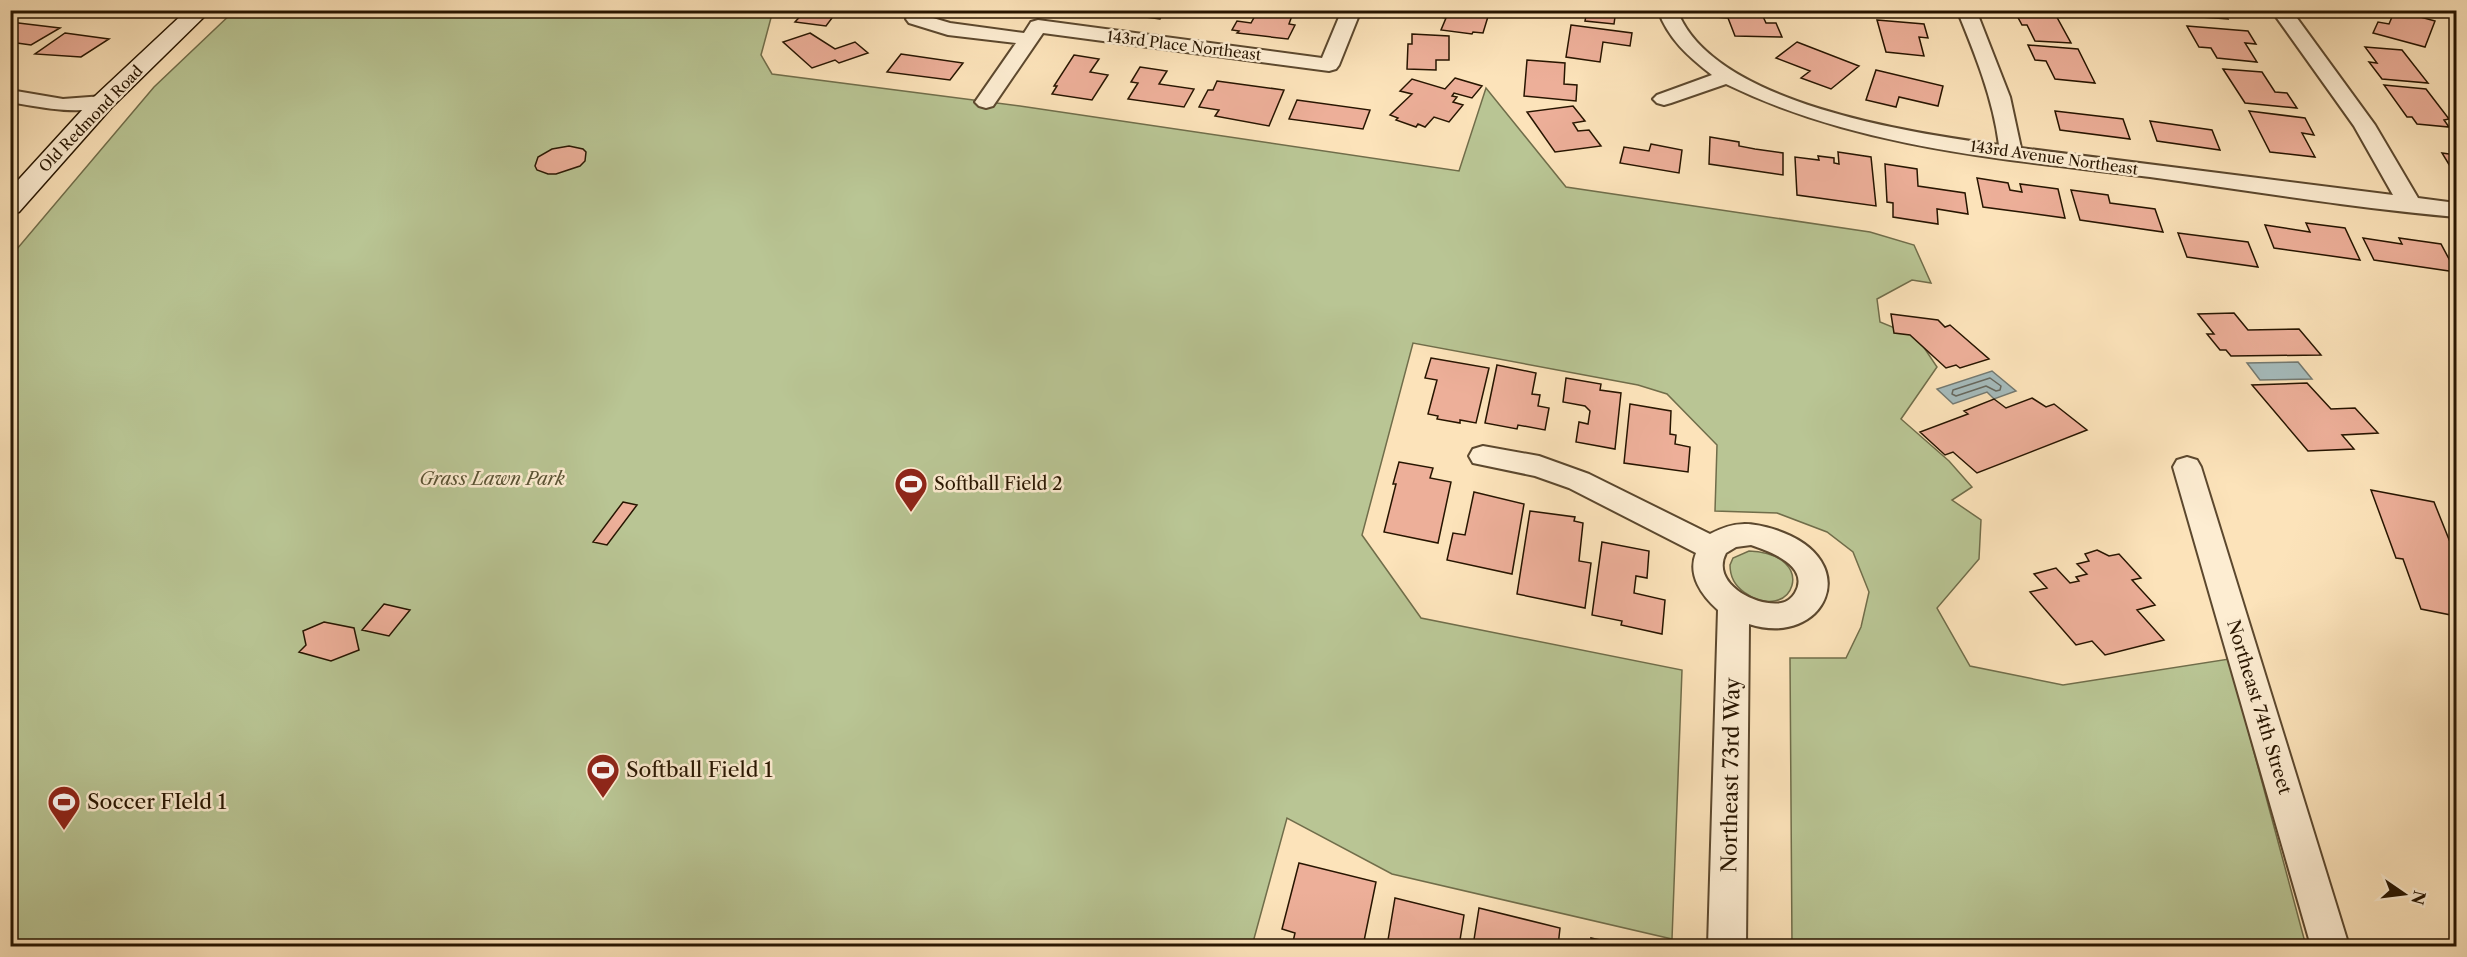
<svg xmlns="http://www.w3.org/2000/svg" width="2467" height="957" viewBox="0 0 2467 957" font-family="'Libre Caslon Text',serif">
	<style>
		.green { fill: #b9c594; stroke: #706d4a; stroke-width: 1.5 }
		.water { fill: #a5bbbc; stroke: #737971; stroke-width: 1.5 }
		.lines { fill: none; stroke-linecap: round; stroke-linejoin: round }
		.shore { stroke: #66685e; stroke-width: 1.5 }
		.building { fill: #edaf99; stroke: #271500; stroke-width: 1.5 }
		.minor-casing { stroke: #5c482e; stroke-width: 4 }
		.secondary-casing { stroke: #271500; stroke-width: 3 }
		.minor { fill: #fdedd2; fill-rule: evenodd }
		.secondary { fill: #fdedd2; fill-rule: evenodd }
		.labels { text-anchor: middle; stroke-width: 5; stroke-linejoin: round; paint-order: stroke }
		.far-street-label { font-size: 15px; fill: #271500; stroke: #fdedd2 }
		.park-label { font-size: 18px; font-style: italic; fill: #5a5334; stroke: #fdedd2 }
		.poi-label { font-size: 18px; fill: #271500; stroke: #fdedd2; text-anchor: start }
		.street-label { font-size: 18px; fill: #271500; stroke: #fdedd2 }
		.near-poi-label { font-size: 21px; fill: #271500; stroke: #fdedd2; text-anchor: start }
		.near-street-label { font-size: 21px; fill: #271500; stroke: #fdedd2 }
	</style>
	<rect width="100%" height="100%" fill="#fce3ba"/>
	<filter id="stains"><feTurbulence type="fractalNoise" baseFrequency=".00333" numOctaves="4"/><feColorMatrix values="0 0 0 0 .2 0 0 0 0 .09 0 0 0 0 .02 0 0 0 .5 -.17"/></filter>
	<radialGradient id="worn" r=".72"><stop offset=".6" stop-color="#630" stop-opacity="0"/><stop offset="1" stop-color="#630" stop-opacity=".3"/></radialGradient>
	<path class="green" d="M749 10 772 14 761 55 772 74 1020 106 1459 171 1486 88 1566 187 1870 232 1914 245 1931 283 1912 280 1877 299 1880 322 1917 337 1937 367 1901 419 1949 461 1972 487 1952 500 1981 520 1979 559 1937 608 1970 666 2063 685 2229 659 2306 946H1792L1790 658H1846L1861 627 1869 592 1853 552 1827 532 1777 513 1715 511 1717 445 1667 394 1638 385 1413 343 1362 535 1421 618 1682 670 1672 939 1392 874 1287 818 1252 946H11V256L154 87 234 11Z
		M1749 551C1821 554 1793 627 1744 592 1734 585 1730 577 1730 565L1733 558Z"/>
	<path class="water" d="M2298 362 2312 379 2260 380 2247 363Z
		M1992 371 2016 391 1994 399 1987 392 1953 404 1937 389Z"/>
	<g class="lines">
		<path class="shore" d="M1990 378 2001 386 2000 390 1996 391 1986 386 1956 396 1952 394 1953 390Z"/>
	</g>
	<path class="building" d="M806 10H838L826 26 795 22Z
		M1108 10H1165L1160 19 1107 12Z
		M1294 10 1289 24 1295 25 1288 39 1237 33 1239 31 1232 30 1237 21 1251 23 1256 14 1237 10Z
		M1402 10H1490L1483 33 1473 32 1472 34 1441 30 1446 18Z
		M1571 10H1616L1614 24 1585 21 1586 16 1570 14Z
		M1713 10H1760L1766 23H1776L1782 37 1735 36 1728 18 1716 17Z
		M1876 10H1919L1921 16 1876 13Z
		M2014 10 2054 12 2071 43 2035 41 2027 25H2022Z
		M2183 10H2223L2228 19 2186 16Z
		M2395 10 2435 21 2425 47 2373 33 2378 22 2389 24Z
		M1877 20 1924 24 1928 38 1919 37 1924 56 1886 52Z
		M10 22 60 28 31 45 10 42Z
		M1571 25 1632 33 1630 46 1603 42 1600 62 1566 57Z
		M2187 26 2248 31 2256 44 2245 43 2257 62 2217 58 2211 48 2199 47Z
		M65 33 109 39 81 57 35 54Z
		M810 33 835 49 855 42 868 53 839 63 835 60 812 68 783 42Z
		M1412 34 1449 36V60H1436V70L1407 69 1408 44H1412Z
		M1797 42 1859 66 1831 89 1801 78 1810 71 1776 58Z
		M2028 45 2078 49 2095 83 2055 79 2046 61 2035 60Z
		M2365 47 2402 50 2428 83 2382 79 2369 62 2377 63Z
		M901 54 963 63 950 80 887 72Z
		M1074 55 1099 59 1090 72 1108 75 1092 100 1052 94 1057 86H1054Z
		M1527 60 1565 63 1564 84 1577 85 1576 101 1524 96Z
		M1140 67 1167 71 1159 84 1194 89 1184 107 1128 99 1138 83 1131 82Z
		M2223 69 2262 72 2275 92 2287 93 2297 108 2245 103Z
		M1876 70 1943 86 1938 106 1899 97 1896 107 1866 100Z
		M1455 78 1482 86 1472 98 1454 93 1452 96 1457 97 1453 102 1463 105 1449 122 1434 117 1425 127 1418 124 1416 127 1396 120 1398 118 1390 115 1412 94 1400 91 1412 79 1445 89Z
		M1217 81 1284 90 1269 126 1215 116 1219 110 1199 107 1208 90H1213Z
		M2384 85 2426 89 2449 119 2444 120 2449 127 2417 124 2412 117H2407Z
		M1297 100 1370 110 1363 129 1289 119Z
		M1573 106 1585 121 1573 123 1578 131 1589 130 1601 146 1555 152 1527 112Z
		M2055 111 2123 119 2130 139 2060 130Z
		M2249 111 2305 118 2314 135 2302 133 2315 157 2270 152Z
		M2150 121 2212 130 2220 150 2157 141Z
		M1710 137 1739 142V146L1755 149 1783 153V175L1709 164Z
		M1651 144 1682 150 1679 173 1620 163 1624 147 1649 151Z
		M569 146 583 149 586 152 585 161 580 166 556 174H548L537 170 535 166 538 157 552 149Z
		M1838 152 1871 157 1876 206 1797 195 1795 157 1819 160 1818 156 1834 158V163L1839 164Z
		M2442 153 2456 155V176Z
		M1885 164 1917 169 1918 186 1965 193 1968 214 1937 209 1938 224 1893 217V203L1887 202Z
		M1977 178 2008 183 2010 190 2022 192 2020 184 2058 189 2065 218 1983 207Z
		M2071 190 2108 195 2110 203 2155 209 2163 232 2080 220Z
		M2306 223 2345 228 2360 260 2274 248 2265 225 2310 232Z
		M2178 233 2248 242 2258 267 2187 257Z
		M2363 238 2402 244 2399 238 2441 244 2456 272 2374 260Z
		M2234 313 2248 330 2299 329 2321 355 2231 356 2226 350H2220L2207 334H2214L2198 314Z
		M1891 314 1938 320 1945 327 1950 325 1989 359 1960 368 1956 365 1946 368 1910 335 1894 333Z
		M1431 358 1489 368 1476 423 1460 420V423L1437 419 1438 416 1428 414 1437 380 1425 378Z
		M1497 365 1536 373 1532 394 1540 395 1538 406 1549 408 1545 430 1518 425 1517 429 1485 423Z
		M1566 378 1601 384 1600 390 1621 393 1615 449 1576 442 1579 422 1588 424 1590 411 1585 406 1563 402Z
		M2307 383 2331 409 2355 408 2378 433 2342 435 2354 449 2308 451 2252 385Z
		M2032 398 2046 407 2054 404 2087 430 1977 473 1953 452 1945 455 1920 432 1968 414 1964 411 1994 399 2006 408Z
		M1630 404 1671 411 1670 434 1676 435 1675 444 1690 447 1688 472 1624 463Z
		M1399 462 1433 468 1430 478 1451 482 1438 543 1384 532 1396 484H1393Z
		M2371 490 2434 502 2456 557V616L2421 609 2403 559 2396 558Z
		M1474 492 1524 504 1512 574 1447 560 1453 533 1465 535Z
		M623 502 637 505 607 545 593 542Z
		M1530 511 1575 517 1574 521 1583 523 1579 561 1591 563 1585 608 1517 594Z
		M1602 542 1649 551 1647 578 1636 576 1634 593 1665 600 1662 634 1621 625 1622 621 1592 615Z
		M2097 550 2109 556 2119 554 2141 578 2132 580 2155 605 2137 610 2164 640 2105 655 2092 641 2076 645 2030 592 2047 588 2034 574 2056 568 2070 583 2079 581 2076 577 2087 574 2077 564 2089 561 2085 554Z
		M384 604 410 610 389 636 362 630Z
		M324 622 354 628 359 650 331 661 299 652 306 645 303 631Z
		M1299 863 1376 882 1363 946H1292L1295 933 1282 929Z
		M1395 898 1464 915 1459 946H1377L1378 944 1387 946Z
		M1479 908 1560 928 1558 946H1473Z
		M1591 938 1628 946H1591Z"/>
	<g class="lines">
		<defs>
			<path id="minor" d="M1342 10H1361L1339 65 1336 69 1329 71 1043 33 993 106 986 108 979 106 975 102 1016 43 948 35 909 23 906 19 909 15 916 13 950 23 1024 33 1031 22 1038 20 1322 58Z
				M1658 10H1677C1712 104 1912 133 1999 145 1993 98 1975 54 1957 10H1976L2010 97 2021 148 2393 195 2354 126 2274 14 2276 10H2295L2294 14 2375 125 2418 198 2456 203V217C2355 208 2251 191 2150 177 2004 159 1860 149 1726 84L1671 103 1664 105 1657 103 1653 99 1657 95 1712 75C1689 57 1668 39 1658 10Z
				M10 90 63 99 103 96 110 98 114 102 110 106C77 115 44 108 10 102Z
				M1483 446 1539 456 1589 474 1710 534C1735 521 1750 522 1776 530 1867 560 1825 649 1749 624L1746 946H1708L1718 610C1702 596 1687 575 1696 553L1569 488 1535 476 1473 463 1469 456 1473 449ZM1751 545C1769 551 1811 566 1795 593 1792 598 1787 602 1781 603 1756 607 1710 583 1726 553L1736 547Z
				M2187 457 2197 460 2201 467 2349 946H2311L2173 467 2177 460Z"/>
			<path id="secondary" d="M187 10H211L112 107 19 212 10 214V189L94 97Z"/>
		</defs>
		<use href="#minor" class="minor-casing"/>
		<use href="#secondary" class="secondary-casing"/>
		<use href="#minor" class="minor"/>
		<use href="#secondary" class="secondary"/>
	</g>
	<defs>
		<symbol id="stadium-pin" viewBox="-11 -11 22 30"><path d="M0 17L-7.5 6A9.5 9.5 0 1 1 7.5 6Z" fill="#8f2418" stroke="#fdedd2"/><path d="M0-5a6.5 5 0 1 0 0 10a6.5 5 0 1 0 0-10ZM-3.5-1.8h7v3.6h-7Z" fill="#fff"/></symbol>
	</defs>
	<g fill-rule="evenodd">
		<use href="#stadium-pin" x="892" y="465" width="38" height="52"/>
		<use href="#stadium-pin" x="584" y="751" width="38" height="52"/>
		<use href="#stadium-pin" x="45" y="783" width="38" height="52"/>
	</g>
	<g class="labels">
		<g class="far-street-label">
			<text transform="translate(1184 46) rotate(7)" y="5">143rd Place Northeast</text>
			<text transform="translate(91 119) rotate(-46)" y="5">Old Redmond Road</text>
			<text transform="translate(2054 158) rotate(8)" y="5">143rd Avenue Northeast</text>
		</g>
		<g class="park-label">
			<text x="492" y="485">Grass Lawn Park</text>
		</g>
		<g class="poi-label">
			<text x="934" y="490">Softball Field 2</text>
		</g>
		<g class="street-label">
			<text transform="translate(2259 707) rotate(73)" y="6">Northeast 74th Street</text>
		</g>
		<g class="near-poi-label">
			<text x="626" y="777">Softball Field 1</text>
			<text x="87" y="809">Soccer FIeld 1</text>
		</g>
		<g class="near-street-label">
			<text transform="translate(1731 775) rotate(-89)" y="7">Northeast 73rd Way</text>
		</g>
	</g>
	<rect width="2467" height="957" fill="none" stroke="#fce3ba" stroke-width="36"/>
	<rect x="12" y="12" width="2443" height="933" fill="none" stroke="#271500" stroke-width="3"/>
	<rect x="18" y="18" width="2431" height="921" fill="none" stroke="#271500" stroke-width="1.5"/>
	<g transform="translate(2404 894) rotate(104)" stroke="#fdedd2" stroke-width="4.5" paint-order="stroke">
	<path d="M0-4.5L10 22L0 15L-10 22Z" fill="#271500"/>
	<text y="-9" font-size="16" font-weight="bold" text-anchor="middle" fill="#271500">N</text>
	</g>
	<rect width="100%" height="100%" filter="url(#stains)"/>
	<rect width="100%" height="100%" fill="url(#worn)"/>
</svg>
